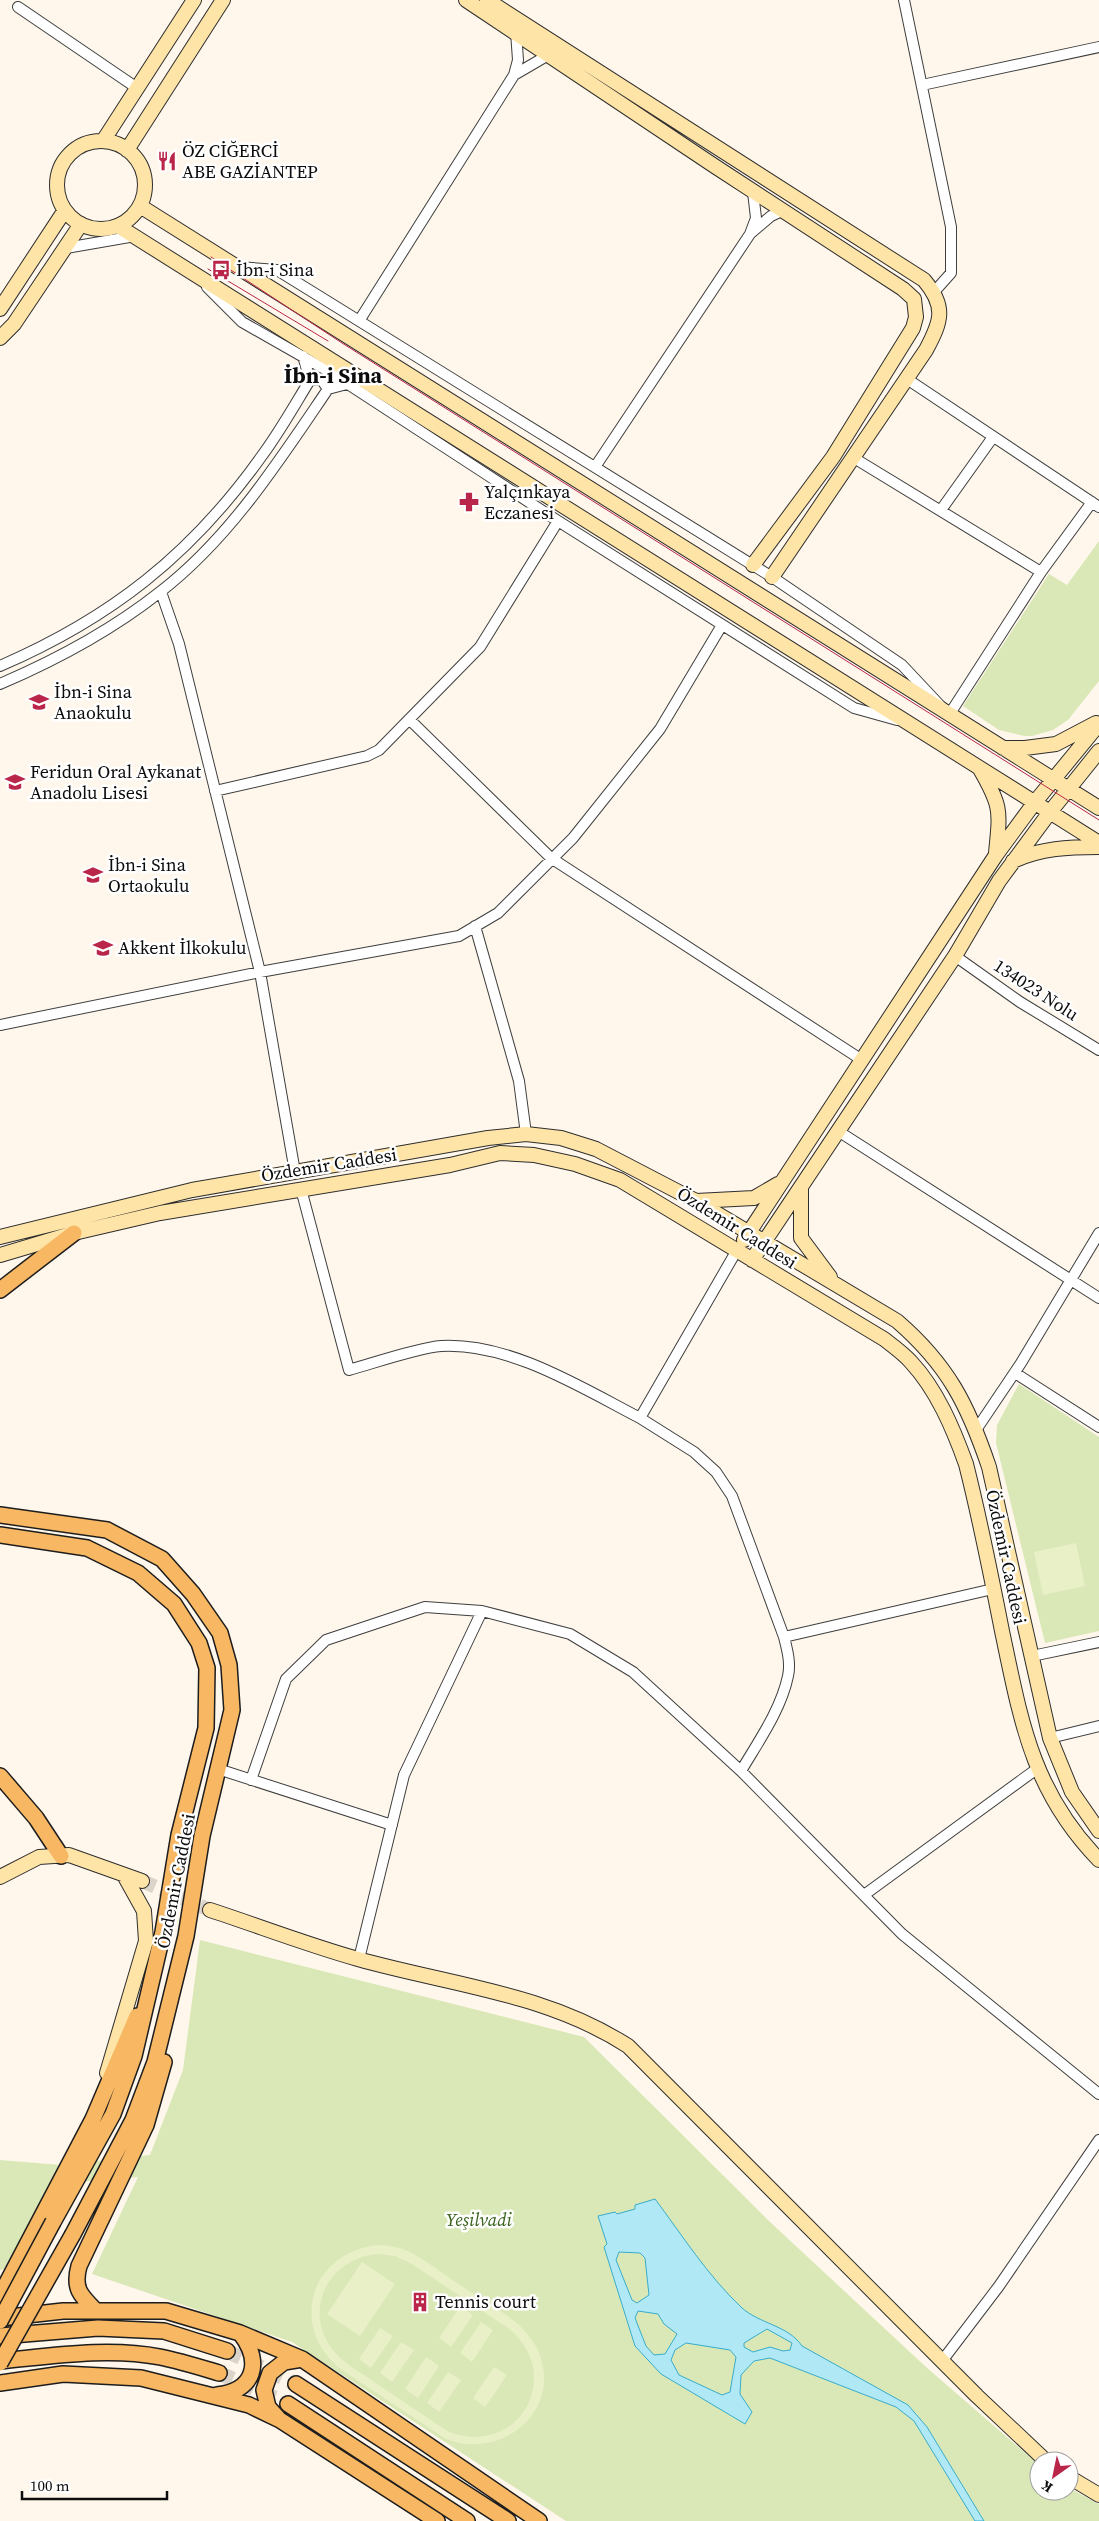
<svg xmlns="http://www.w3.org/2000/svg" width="1099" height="2521" viewBox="0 0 1099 2521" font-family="'Source Serif 4',serif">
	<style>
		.green { fill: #d9e8b6 }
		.pitch { fill: #e9efc7; fill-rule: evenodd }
		.water { fill: #b1e8f5; stroke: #38accb; fill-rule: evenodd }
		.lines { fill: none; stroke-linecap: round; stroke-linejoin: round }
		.secondary-tunnel { stroke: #dbd4ca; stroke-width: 14; stroke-dasharray: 14 7; stroke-linecap: butt }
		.primary-tunnel { stroke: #dbd4ca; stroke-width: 15; stroke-dasharray: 15 8; stroke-linecap: butt }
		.street-casing { stroke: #3f3f3f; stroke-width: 12 }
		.secondary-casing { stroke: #2e2e2e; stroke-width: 16 }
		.primary-casing { stroke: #1d1d1d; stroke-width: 18 }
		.street { stroke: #fff; stroke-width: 10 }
		.secondary { stroke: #fee4a7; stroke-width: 14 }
		.primary { stroke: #f7b763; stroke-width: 15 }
		.tram { stroke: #ba2649; stroke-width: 1 }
		.primary-bridge-casing { stroke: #1d1d1d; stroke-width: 18; stroke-linecap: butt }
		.primary-bridge { stroke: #f7b763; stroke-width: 15 }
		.labels { text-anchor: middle; stroke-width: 5; stroke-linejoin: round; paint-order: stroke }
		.poi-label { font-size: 18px; fill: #0c0c0c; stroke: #fff; text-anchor: start }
		.street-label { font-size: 18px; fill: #0c0c0c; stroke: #fff }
		.park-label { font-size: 18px; font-style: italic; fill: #39621d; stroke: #fff }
		.district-label { font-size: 22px; font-weight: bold; fill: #0c0c0c; stroke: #fff }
	</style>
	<rect width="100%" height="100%" fill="#fff7eb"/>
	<path class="green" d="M1099 541V681L1068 720 1053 730 1032 736H1024L999 730 963 706 1049 574 1067 585Z
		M1019 1384 1099 1437V1631L1045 1643 996 1443 997 1425Z
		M200 1940 584 2037 769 2221 926 2367 1039 2465V2491H1069V2488L1099 2504V2521H566L292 2342 92 2274 138 2177 52 2184 4 2269 0 2270V2160L61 2165 150 2155 183 2070Z"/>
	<path class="pitch" d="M1076 1543 1085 1586 1043 1595 1034 1552Z
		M379 2245C389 2246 399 2247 408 2251 426 2260 443 2274 460 2285 479 2298 502 2310 520 2326 527 2333 533 2341 538 2350 564 2410 502 2461 446 2439L342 2370C287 2328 310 2251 379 2245ZM377 2254 395 2256 412 2264 508 2328C566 2374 519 2458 449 2432L346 2363C299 2327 318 2261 377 2254Z
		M362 2262 395 2284 360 2336 327 2314Z
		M460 2307 473 2315 451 2347 439 2338Z
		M481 2322 493 2330 472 2362 460 2353Z
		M380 2328 393 2336 371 2368 359 2359Z
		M401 2342 414 2350 392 2382 380 2373Z
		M426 2357 439 2366 418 2398 405 2389Z
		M494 2367 507 2375 485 2407 473 2398Z
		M448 2372 461 2380 439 2412 427 2403Z"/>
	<path class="water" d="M655 2199C682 2235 708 2276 741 2307 759 2324 788 2325 802 2346L908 2405 927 2427 984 2521H975L914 2421 896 2407 770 2358 754 2361 741 2375 740 2394 752 2412 745 2424 661 2374 635 2346 604 2247 607 2244 598 2216 615 2212 617 2214 635 2209V2205ZM619 2252 640 2253 645 2258 649 2295 637 2303 632 2300 616 2260ZM638 2311 658 2314 664 2324 677 2334 665 2354 654 2355 646 2346 635 2318ZM767 2329 792 2343 790 2350 783 2351 770 2347 753 2352 744 2347V2343ZM686 2343 730 2350 736 2357 730 2392 722 2395 679 2375 671 2360 675 2350Z"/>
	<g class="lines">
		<path class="secondary-tunnel" d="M142 1881 210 1910"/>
		<path class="primary-tunnel" d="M227 2351 296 2384
			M219 2373 288 2404"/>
		<defs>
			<path id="street" d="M904 0 951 227V273L934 292
				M18 7 137 88
				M514 75 550 54
				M922 85 1099 47
				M751 233 771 216 784 210
				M66 248 135 236
				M238 267 277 270 772 577 902 665 949 715 1041 572 1092 502
				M207 287 242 322 328 371 558 521 854 708 897 720
				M359 321 514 75 518 60 516 32
				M907 379 1099 507
				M310 380 321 379 328 389
				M854 458 1041 572
				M595 467 750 234 756 218 753 192
				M941 510 993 437
				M161 592 179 644 260 972 295 1172
				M0 666C111 618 191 555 261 457 279 433 294 406 310 380L303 356
				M0 684C56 660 112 630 160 592 230 538 279 461 328 389L347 384
				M410 720 551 858 862 1060
				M215 791 367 756 379 750 480 647 558 521
				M475 926 519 1081 526 1134
				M955 956 1020 1002 1099 1050
				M0 1025 260 972 459 936 498 913 573 838 660 729 722 625
				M838 1131 1099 1298
				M301 1189 349 1370C374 1363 417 1348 441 1346 509 1342 582 1388 640 1418
				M737 1250 640 1418 694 1452 716 1472 732 1496 784 1637C787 1649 791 1663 788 1676 781 1710 758 1742 741 1771
				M1015 1373 1099 1427
				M976 1430 1021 1363 1099 1233
				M784 1637 993 1589
				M1032 1656 1099 1642
				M1050 1738 1099 1726
				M218 1769 392 1825
				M251 1780 286 1679 326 1640 425 1607 482 1611 570 1634 633 1672 741 1771 902 1934 1099 2094
				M864 1895 1038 1768
				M359 1959 404 1775 482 1611
				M942 2361 999 2286 1099 2140"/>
			<path id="secondary" d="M466 0 716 167 903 289 914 299 916 317 913 328 833 457 753 565
				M487 0 924 280C947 307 941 322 926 350L772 577
				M103 141 194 0
				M57 185a44 44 0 1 1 88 0a44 44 0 1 1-88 0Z
				M127 150 223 0
				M140 206 1099 808
				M118 226 1099 843
				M0 309 65 210
				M0 338 14 324 81 224
				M1003 748H1025L1056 744 1096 723
				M980 769C1002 807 1000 811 996 853
				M1013 861C1041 848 1069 847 1099 847
				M801 1189V1238L830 1277
				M696 1201 754 1198 778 1184
				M0 1237 192 1190 488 1138 526 1134 561 1138 596 1149 696 1201 897 1321C948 1365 968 1405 989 1467L1050 1738 1072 1792 1099 1831
				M744 1240 996 855 1035 802 1099 724
				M0 1255 74 1233 160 1213 450 1165 500 1153 534 1155 575 1164 620 1180 884 1339C893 1346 903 1353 911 1362 937 1390 953 1428 966 1464 980 1519 991 1575 1002 1631 1021 1721 1032 1791 1099 1860
				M752 1260 955 956 999 881 1050 812 1099 751
				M0 1877 39 1857 69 1855 142 1881
				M210 1910C259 1926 308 1945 358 1959 450 1985 546 1993 628 2046L977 2396 1046 2461
				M107 2073 146 1941 144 1911 124 1875
				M1069 2477 1099 2495"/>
			<path id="primary" d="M0 1290 74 1233
				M0 1515 107 1530 162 1559 193 1594 220 1633 229 1665 232 1710 202 1836 186 1936 155 2062 133 2120 73 2234
				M0 1535 87 1548 138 1573 174 1604 199 1643 207 1668 206 1728 179 1835 163 1932 134 2056 113 2114 53 2222
				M0 1776 36 1818 61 1856
				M0 2296 93 2119 137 2016
				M95 2310C80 2295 73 2288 79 2266L146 2125 164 2062
				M0 2318 63 2311H166L240 2333 302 2359 539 2521
				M0 2336 98 2328 164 2331 227 2351
				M0 2361C52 2356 108 2347 160 2357 180 2361 199 2367 219 2373
				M0 2383 63 2374 141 2378 249 2405 280 2420 437 2521
				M296 2384 508 2521
				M217 2395C255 2391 262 2362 241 2334
				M288 2404 467 2521
				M278 2418 268 2407 264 2390 270 2373 284 2362 302 2359"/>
		</defs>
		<use href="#street" class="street-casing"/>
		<use href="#secondary" class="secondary-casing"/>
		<use href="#primary" class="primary-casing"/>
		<use href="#street" class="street"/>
		<use href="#secondary" class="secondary"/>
		<use href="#primary" class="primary"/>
		<path class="tram" d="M211 257 342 343 1099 820
			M208 269 328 341"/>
		<defs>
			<path id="primary-bridge" d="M0 2321 53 2222
				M0 2363 73 2234"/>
		</defs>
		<use href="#primary-bridge" class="primary-bridge-casing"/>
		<use href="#primary-bridge" class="primary-bridge"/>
	</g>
	<defs>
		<symbol id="restaurant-bare" viewBox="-9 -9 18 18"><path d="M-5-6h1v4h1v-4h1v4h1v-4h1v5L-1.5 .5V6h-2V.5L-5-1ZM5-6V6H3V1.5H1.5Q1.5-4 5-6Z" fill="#ba2649" stroke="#fff" stroke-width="2.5" paint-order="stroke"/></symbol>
		<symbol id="bus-bare" viewBox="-9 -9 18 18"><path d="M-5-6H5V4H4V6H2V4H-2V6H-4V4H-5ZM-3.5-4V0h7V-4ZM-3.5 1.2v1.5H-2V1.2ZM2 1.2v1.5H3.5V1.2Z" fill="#ba2649" stroke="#fff" stroke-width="2.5" paint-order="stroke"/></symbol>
		<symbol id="pharmacy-bare" viewBox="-9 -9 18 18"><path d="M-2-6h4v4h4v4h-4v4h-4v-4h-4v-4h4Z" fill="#ba2649" stroke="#fff" stroke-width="2.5" paint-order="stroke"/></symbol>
		<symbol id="school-bare" viewBox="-9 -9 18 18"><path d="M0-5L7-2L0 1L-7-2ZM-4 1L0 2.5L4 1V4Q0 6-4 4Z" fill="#ba2649" stroke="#fff" stroke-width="2.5" paint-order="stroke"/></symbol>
		<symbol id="building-bare" viewBox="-9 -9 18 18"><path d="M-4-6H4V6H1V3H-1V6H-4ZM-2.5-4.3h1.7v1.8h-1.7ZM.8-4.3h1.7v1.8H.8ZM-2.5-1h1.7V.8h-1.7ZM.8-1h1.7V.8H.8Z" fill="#ba2649" stroke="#fff" stroke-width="2.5" paint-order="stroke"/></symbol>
	</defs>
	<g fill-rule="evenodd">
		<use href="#restaurant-bare" x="153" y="147" width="28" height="28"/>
		<use href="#bus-bare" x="207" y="256" width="28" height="28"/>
		<use href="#pharmacy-bare" x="455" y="488" width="28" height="28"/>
		<use href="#school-bare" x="25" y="688" width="28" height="28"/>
		<use href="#school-bare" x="1" y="768" width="28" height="28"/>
		<use href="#school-bare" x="79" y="861" width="28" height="28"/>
		<use href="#school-bare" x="89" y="934" width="28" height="28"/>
		<use href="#building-bare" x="406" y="2288" width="28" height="28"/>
	</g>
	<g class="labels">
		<g class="poi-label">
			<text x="182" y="157">ÖZ CİĞERCİ<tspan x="182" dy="21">ABE GAZİANTEP</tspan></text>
			<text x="236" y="276">İbn-i Sina</text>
			<text x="484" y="498">Yalçınkaya<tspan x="484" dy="21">Eczanesi</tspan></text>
			<text x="54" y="698">İbn-i Sina<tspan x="54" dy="21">Anaokulu</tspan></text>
			<text x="30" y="778">Feridun Oral Aykanat<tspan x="30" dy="21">Anadolu Lisesi</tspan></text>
			<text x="108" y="871">İbn-i Sina<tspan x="108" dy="21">Ortaokulu</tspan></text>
			<text x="118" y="954">Akkent İlkokulu</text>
			<text x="435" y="2308">Tennis court</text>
		</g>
		<g class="street-label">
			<text transform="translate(1036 990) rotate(33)" y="6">134023 Nolu</text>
			<text transform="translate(329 1165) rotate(-9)" y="6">Özdemir Caddesi</text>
			<text transform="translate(737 1228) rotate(32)" y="6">Özdemir Caddesi</text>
			<text transform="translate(1006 1557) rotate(78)" y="6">Özdemir Caddesi</text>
			<text transform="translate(176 1881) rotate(-79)" y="6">Özdemir Caddesi</text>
		</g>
		<g class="park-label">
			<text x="479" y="2226">Yeşilvadi</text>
		</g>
		<g class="district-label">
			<text x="333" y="383">İbn-i Sina</text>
		</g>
	</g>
	<g transform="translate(1054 2476) rotate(213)"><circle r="24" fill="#ffffff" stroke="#9e9e9e"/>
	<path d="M0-4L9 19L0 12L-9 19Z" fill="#ba2649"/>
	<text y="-8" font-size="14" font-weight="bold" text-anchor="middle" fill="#0c0c0c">K</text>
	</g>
	<path d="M22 2491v8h145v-8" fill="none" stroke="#0c0c0c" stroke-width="2.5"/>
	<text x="30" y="2491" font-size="15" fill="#0c0c0c" stroke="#ffffff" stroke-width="4" paint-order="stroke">100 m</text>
</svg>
